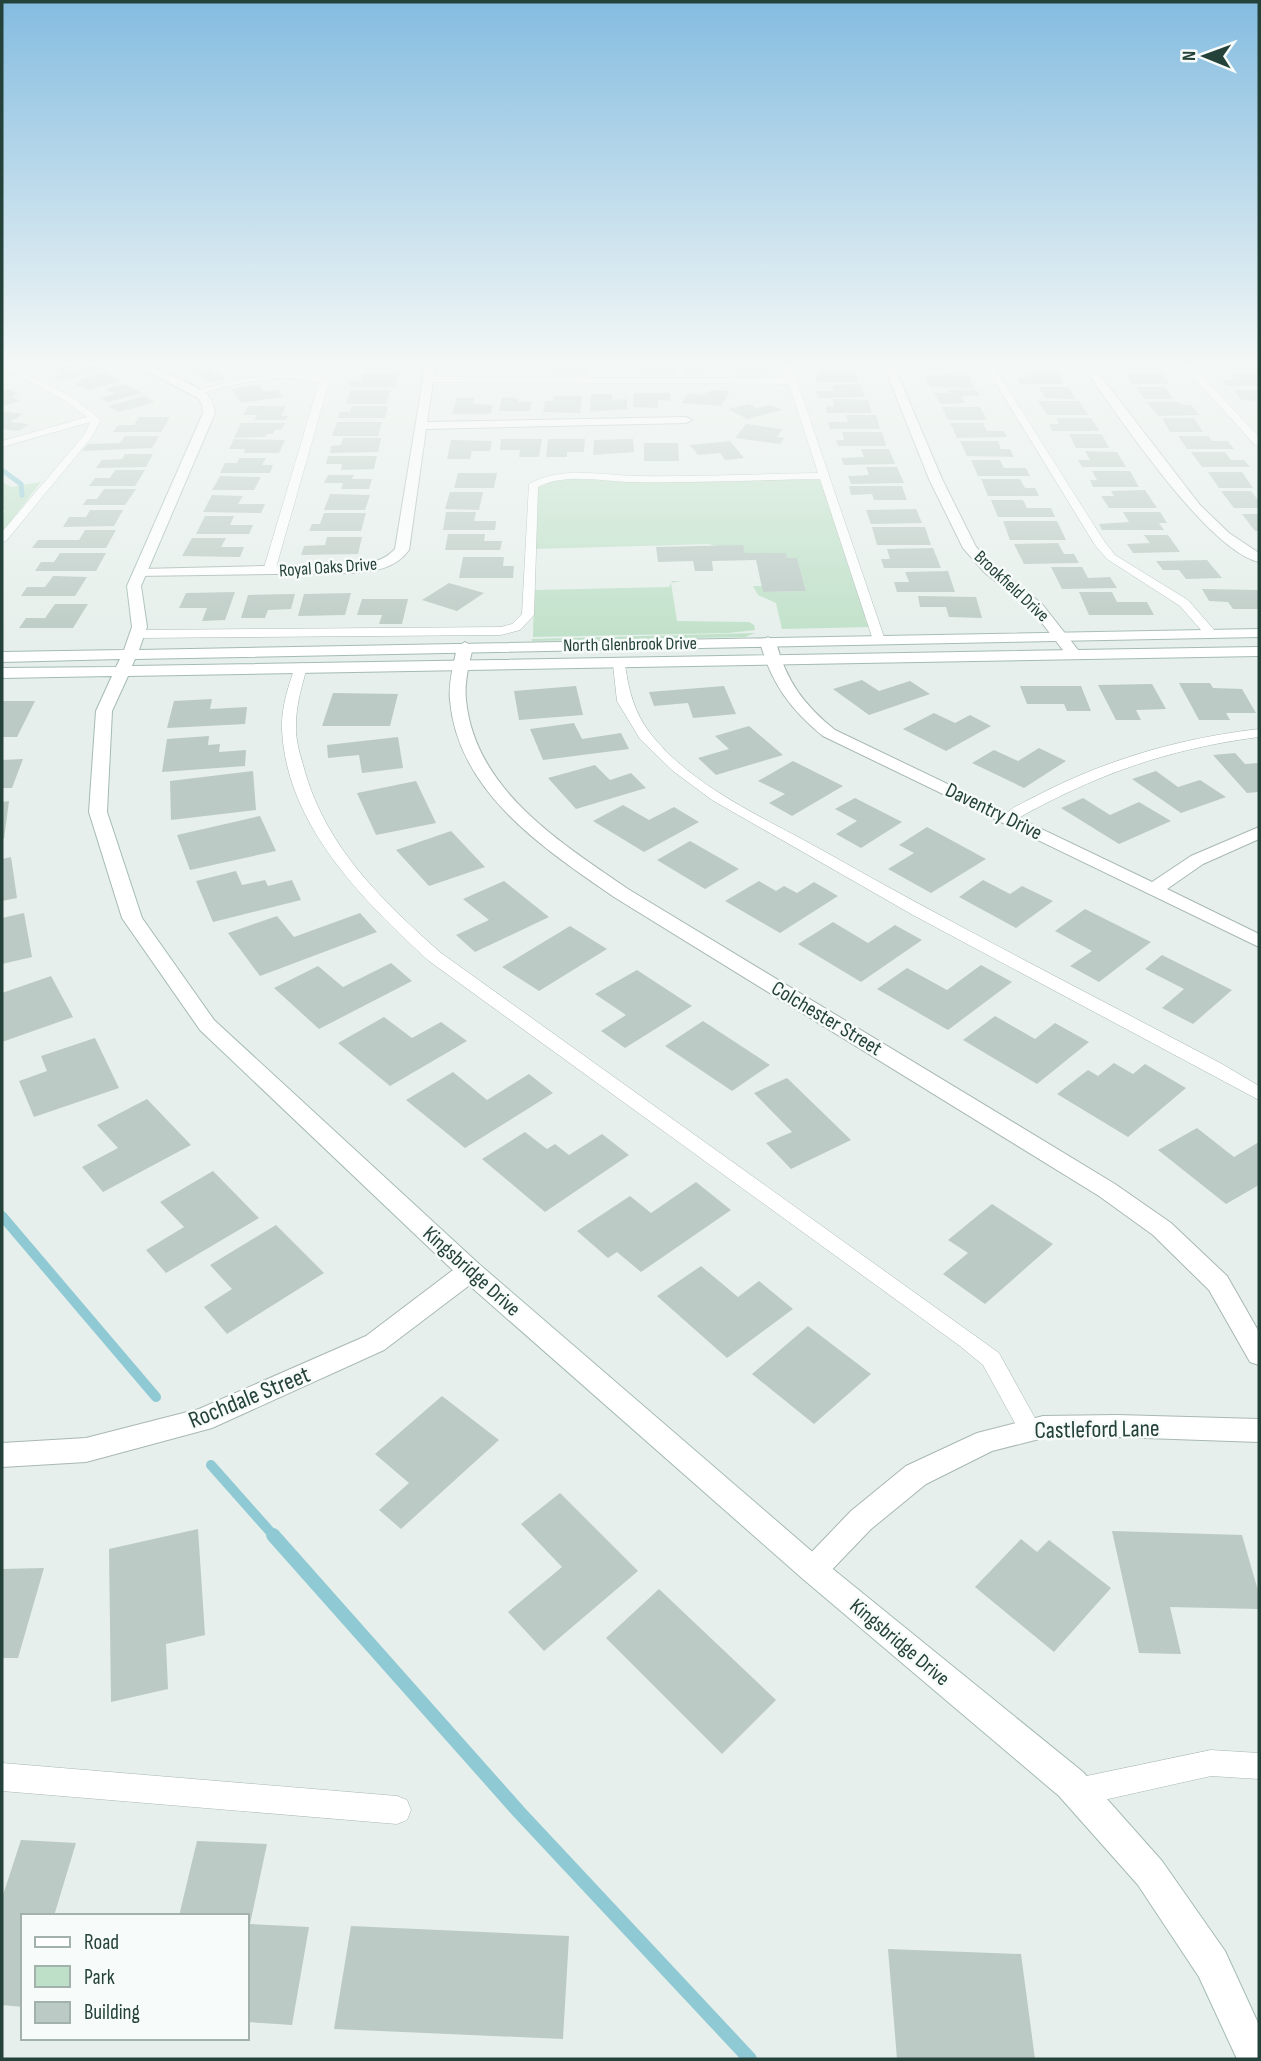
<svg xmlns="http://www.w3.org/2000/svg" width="1261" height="2061" viewBox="0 0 1261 2061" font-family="'Sofia Sans Condensed',sans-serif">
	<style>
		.green { fill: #bfe0c8 }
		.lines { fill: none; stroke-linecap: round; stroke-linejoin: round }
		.stream-far2 { stroke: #8ec9d4; stroke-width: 5 }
		.stream-far1 { stroke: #8ec9d4; stroke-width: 10 }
		.stream { stroke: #8ec9d4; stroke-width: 14 }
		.building { fill: #bbcac4 }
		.lane-casing { stroke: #a8b8b2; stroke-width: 1 }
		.street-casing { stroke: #a8b8b2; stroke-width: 2 }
		.secondary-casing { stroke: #a4bbb3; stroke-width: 2 }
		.lane { fill: #fff; fill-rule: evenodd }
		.street { fill: #fff; fill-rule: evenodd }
		.secondary { fill: #fff; fill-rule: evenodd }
		.labels { text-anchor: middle; stroke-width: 5; stroke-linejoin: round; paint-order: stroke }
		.far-street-label { font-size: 18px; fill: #24423a; stroke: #f7fbf9 }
		.street-label { font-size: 21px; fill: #24423a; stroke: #f7fbf9 }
		.near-street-label { font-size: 24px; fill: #24423a; stroke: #f7fbf9 }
	</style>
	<rect width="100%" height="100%" fill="#e6efeb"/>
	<path class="green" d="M559 478 819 480 825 489 867 617 865 618 866 622H869L871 627 782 629 776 603 758 595 753 586H762L763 592 806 591 797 558H787L785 553H745L708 544 534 549 538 488Z
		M2 482 11 487 41 482 2 533V515L5 510H2Z
		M672 581H682L671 583 677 621 749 622 754 625 755 630 729 633 533 637 534 590 669 587Z
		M755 633 745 637 532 641V639Z"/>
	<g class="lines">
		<path class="stream-far2" d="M2 470 21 484 22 495"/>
		<path class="stream-far1" d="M2 1216 156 1397
			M211 1465 274 1536"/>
		<path class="stream" d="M273 1535 519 1812 750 2059"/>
	</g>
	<path class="building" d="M36 361H74V362L41 370 33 366 42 364Z
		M199 361H218L226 365 210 369 226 378 210 382 180 365Z
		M245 361H283L279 368H262L264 364H242Z
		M292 361H329L327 365 288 369Z
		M356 361H392L388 370 352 369Z
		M463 361H499L497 370 459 372Z
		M509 361H546L544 370H507Z
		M553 361H590L588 373 551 372Z
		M596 361H633L632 371H595Z
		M640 361H677V373L640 372Z
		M684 361H721L722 371 684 373Z
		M729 361H767L768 373H730Z
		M807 361H850L852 367H809Z
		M917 361H942L946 370H920Z
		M1013 361H1047L1051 369 1016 368Z
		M1114 361H1140L1142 363H1154L1158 369H1118Z
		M1218 361H1246L1254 371 1212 370 1208 365H1221Z
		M84 362 102 370 61 381 52 377 62 374 53 370Z
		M819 370H855L859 382H817L815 376H821Z
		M1026 372H1057L1064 384H1020L1017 377H1029Z
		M105 373 122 381 87 390 75 384 83 382 78 380Z
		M364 373H399L395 387H349L351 381H361Z
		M1124 373H1162L1170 384H1132Z
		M1229 373H1259V386H1227L1221 380H1235Z
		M925 375H969L974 388 930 387Z
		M124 384 142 393 108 402 99 398 115 394 105 389Z
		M860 384 865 397 818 398 816 391H834L832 385Z
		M259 385 264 392 278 390 283 397 241 403 232 389Z
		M1039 387H1069L1075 399 1045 398Z
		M1136 387H1165L1173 399H1144Z
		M9 389 18 394 11 396 20 401 2 406V391Z
		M976 389 980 396H962L965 403 940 404 934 393H948L947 390Z
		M351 390H391L386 404H346Z
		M713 390 730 391 721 406 682 403 688 393 701 395Z
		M1233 390H1259V401L1242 400Z
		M634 393H670V401L658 400V408L633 407Z
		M591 394H612V400L627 399V409L590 412Z
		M144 396 155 402 119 412 108 406Z
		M553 396H582L580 413 543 412 545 401H553Z
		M502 397 519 398 518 402H532L530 411H499Z
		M457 398H474L473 404 493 405 491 414H452Z
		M833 399 868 400 872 413H827L826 406 834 407Z
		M1038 401H1079L1088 415H1047Z
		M1147 402H1179L1182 405H1191L1199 415 1158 416Z
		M749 404 756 408 771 405 782 410 747 419 728 409Z
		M248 406H286L281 416H288L286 420H254L257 415H243Z
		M352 406H388L385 418H338L340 412H350Z
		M942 407H980L987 420H948Z
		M2 411 23 414 10 422 29 424 19 431 2 429Z
		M846 415H876L880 429H830L828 422H848Z
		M139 417H170L161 432H113L118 425H134Z
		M1056 418H1091L1099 431H1052L1049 424H1059Z
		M1162 418H1194L1203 432H1170Z
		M337 422H382L378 436H332Z
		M241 423H285L282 429 274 430 273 434H267L265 437 234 438Z
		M950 423H983L987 431H1004L1007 437 957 438Z
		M746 424 782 429 777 437 784 438 780 444 735 438Z
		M842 432H882L886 446H838L836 440H844Z
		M1069 434H1102L1109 448H1076Z
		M125 436H159L152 448 82 451 88 444 120 443Z
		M1178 436H1208L1212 441H1228L1234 449H1187Z
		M343 438H381L378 452 330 453 331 446 341 445Z
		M234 439 285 440 279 453H244L245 449H229Z
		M501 439H542L539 457H519L520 450H500Z
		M548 439H585L584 452H567V457H546Z
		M633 439 634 452 593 455 594 440Z
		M451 440 492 441 490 451H472L470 459H447Z
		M730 441 744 458 725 460 720 453 698 455 690 445Z
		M960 441H998L1001 449H1010L1014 457 967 456Z
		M644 443H678L679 461H644Z
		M861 449H889L895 464 844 465 841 458 864 457Z
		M1085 451 1117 452 1126 467H1082L1078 460H1090Z
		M1191 452H1225L1231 460H1244L1250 467H1202Z
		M125 454H153L146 467 96 468 102 460 122 459Z
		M328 456H377L374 469 341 470 342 464H326Z
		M239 458H266L262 465H273L270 473H220L225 463H237Z
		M971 460H1000L1004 468H1026L1030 476H978Z
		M866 467H897L904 483 851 484 848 476 869 475Z
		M115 470H145L135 486H89L95 478H110Z
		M1092 471H1130L1139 487H1093L1090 480H1097Z
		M1208 472H1242L1253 488H1219Z
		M458 473H497L494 488H454Z
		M328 475H354L352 479H372L369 489H341L343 483H324Z
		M220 476 261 477 254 490H212Z
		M981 479H1020L1025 488H1035L1039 496H988Z
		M849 486H902L907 500H874L872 494 851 495Z
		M104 489H136L125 505H83L87 499H97Z
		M1145 490 1157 508H1109L1101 496H1114L1111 491Z
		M1221 491H1251L1259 501V508H1234Z
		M450 492H483L479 510 445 509Z
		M330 494 370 495 365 510H324Z
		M212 495 243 496 238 504H265L261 513 203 512Z
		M991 500H1023L1027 508H1051L1055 517H998Z
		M916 509 922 523 871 524 866 510Z
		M90 510H123L114 526 63 527 69 517H86Z
		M446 512H476L474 521H496L495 530H443Z
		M1123 512H1160L1167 523H1159L1164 530H1102L1099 524 1129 522Z
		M324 513H366L361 531H309L312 524H320Z
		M1242 514H1259V531H1255Z
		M205 516H234L230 525H253L249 534H196Z
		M1003 521H1057L1066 540H1010Z
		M872 527H925L931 545H877Z
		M85 530H116L106 548H32L38 540H79Z
		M448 534H485L484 541H502L500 550H445Z
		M1144 535H1168L1180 552 1133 553 1127 544 1150 543Z
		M327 537H362L358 554 301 555 304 546 325 545Z
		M192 538H226L221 547H244L240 557 182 556Z
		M1058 543 1064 554H1074L1079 563 1024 564 1014 544Z
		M743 545 745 553H786L787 558H797L806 591 763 592 756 560 712 561 713 571H695L693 561 658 562 656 547Z
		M933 548 941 568H884L881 559H890L887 549Z
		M60 553H106L96 571H35L41 562H54Z
		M463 557H504L503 566H514L513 578H459Z
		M1207 560 1222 578 1186 579 1179 570H1163L1156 561Z
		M1051 567H1082L1088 578 1110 577 1117 588 1062 589Z
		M948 571 955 592H897L894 582H909L905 572Z
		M53 576 87 577 75 596H21L27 587H45Z
		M449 583 484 593 457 611 422 600Z
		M1202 589 1259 590V609H1233L1228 602 1209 601Z
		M235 592 225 620 202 621 207 608H179L186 593Z
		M1079 592H1112L1117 602H1147L1154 615H1089Z
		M351 593 345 615 298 616 304 594Z
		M295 594 291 609 268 610 265 618H241L248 595Z
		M918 596 976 597 982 618 949 617 946 607H920Z
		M362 599H408L402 624H379L382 615H357Z
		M55 604H88L73 628H19L26 618H45Z
		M862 680 879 691 910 681 930 694 869 715 833 689Z
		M1179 683H1210L1213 688 1242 689 1256 713H1226L1230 720H1199Z
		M1152 684 1166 709 1136 710 1141 720H1116L1098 685Z
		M576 686 583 715 519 720 514 691Z
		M724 686 736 714 693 718 688 703 654 706 649 692Z
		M1020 686H1081L1091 711H1067L1064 704H1027Z
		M333 693 398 694 390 726H322Z
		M212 699 210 709 247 707 245 724 167 728 174 701Z
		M2 701H35L17 737H2Z
		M934 713 955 723 970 715 991 726 946 751 903 729Z
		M574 723 582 739 621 733 629 749 543 760 530 729Z
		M749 726 783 755 716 775 698 758 729 749 715 736Z
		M209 736 208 745 220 744 219 752 246 750 245 766 162 772 167 739Z
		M398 737 403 768 362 773 359 755 328 758 327 745Z
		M1039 748 1066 761 1024 788 972 763 994 750 1018 761Z
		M1235 753 1245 764 1259 763V792L1247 793 1213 755Z
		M23 759 12 788H2V760Z
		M793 761 843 786 792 816 769 803 785 794 758 781Z
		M595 765 610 780 631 773 646 788 576 809 548 778Z
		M253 771 256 810 171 820 170 781Z
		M1156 771 1178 787 1200 780 1226 797 1181 813 1132 779Z
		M416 781 436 823 376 835 357 793Z
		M855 798 902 822 861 848 836 834 857 821 835 809Z
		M1083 798 1110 815 1139 802 1171 821 1119 844 1061 808Z
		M9 801 4 839H2V802Z
		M623 805 649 820 674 807 699 822 644 852 593 821Z
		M260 816 276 851 190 870 177 835Z
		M927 827 986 859 931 893 888 869 914 853 899 845Z
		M451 831 485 867 429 886 396 850Z
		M690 841 739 869 705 889 657 860Z
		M11 857 17 898 2 901V859Z
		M236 871 242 885 265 880 268 886 292 880 301 900 213 922 196 881Z
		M983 880 1010 894 1022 886 1053 901 1016 928 959 897Z
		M504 881 549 917 475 952 456 935 489 920 463 899Z
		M759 881 776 891 784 886 797 893 814 882 838 896 780 933 725 901Z
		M1085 909 1151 942 1099 982 1070 966 1092 951 1055 931Z
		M24 913 32 957 2 964V918Z
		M360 913 377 932 260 976 228 933 277 916 294 937Z
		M833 922 868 943 895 925 922 940 861 982 798 944Z
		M570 926 607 949 539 991 502 967Z
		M1162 955 1232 990 1193 1024 1162 1008 1184 989 1145 969Z
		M391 963 412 981 319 1029 274 988 318 966 343 987Z
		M981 965 1012 982 948 1030 877 989 907 968 947 990Z
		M637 970 692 1006 625 1048 601 1031 626 1015 595 994Z
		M51 976 73 1017 2 1042V993Z
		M995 1016 1035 1039 1055 1023 1089 1042 1037 1084 963 1040Z
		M384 1017 412 1038 441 1022 467 1041 390 1086 338 1043Z
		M703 1021 770 1065 732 1091 665 1046Z
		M95 1038 119 1088 34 1117 19 1081 47 1071 41 1056Z
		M1114 1063 1133 1074 1145 1064 1186 1088 1128 1137 1057 1094 1088 1070 1098 1076Z
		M453 1072 487 1100 529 1074 553 1093 465 1148 406 1100Z
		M787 1078 851 1140 791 1169 766 1143 792 1132 754 1093Z
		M147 1099 191 1145 103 1192 82 1167 118 1148 97 1125Z
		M1197 1128 1234 1157 1259 1142V1185L1226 1204 1158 1150Z
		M525 1132 547 1149 555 1144 569 1155 602 1134 629 1155 545 1212 482 1159Z
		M213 1171 259 1218 166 1273 146 1250 184 1227 160 1202Z
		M696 1182 731 1210 641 1272 617 1252 608 1258 577 1231 630 1196 651 1213Z
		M992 1204 1053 1244 985 1304 943 1274 968 1253 948 1240Z
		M276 1225 324 1273 227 1334 204 1307 232 1289 210 1265Z
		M701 1266 738 1297 759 1281 793 1309 727 1358 657 1296Z
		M808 1326 871 1374 814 1424 752 1374Z
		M442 1396 499 1440 401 1529 379 1510 409 1483 375 1454Z
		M560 1493 638 1571 544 1651 508 1612 562 1567 521 1524Z
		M198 1529 205 1635 166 1644 168 1689 111 1702 109 1549Z
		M1112 1531 1242 1535 1259 1594V1609L1170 1607 1181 1654 1139 1653Z
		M1021 1539 1037 1552 1049 1540 1111 1588 1054 1652 975 1587Z
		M44 1568 18 1658H2V1569Z
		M659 1589 776 1700 722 1754 606 1638Z
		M21 1840 76 1843 54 1916H23V2007L2 2005V1898Z
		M197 1841 267 1844 250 1924 309 1927 292 2025 247 2022V1916H179Z
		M351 1926 569 1936 563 2039 334 2029Z
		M888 1949 1021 1954 1035 2059H897Z"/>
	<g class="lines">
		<defs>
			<path id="lane" d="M2 361 72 397 101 420 91 438 6 541 2 542V532L84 435 90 422 2 447V441L87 417 66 401 2 367Z
				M782 361H790L885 640 883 643H875L873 640 820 479C758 480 697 483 635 482 604 482 566 472 538 487L534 615 520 630 501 635 139 638 133 634 139 630 501 627 512 624 522 614 529 484C561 466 600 475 635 476 696 477 757 474 818 473L789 384 429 382 426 381V377L787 378Z
				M982 361H990L1104 541 1115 555 1188 600 1215 631V637H1207L1180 606 1107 559 1095 545Z
				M1179 361H1188L1259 437V446L1255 445Z
				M298 373 316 375 329 382 275 571 269 574 263 571 319 383C286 369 229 386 195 395L190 392 241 379Z
				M619 661 625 665C629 691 634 712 650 733 692 787 763 817 820 849 952 924 1088 993 1222 1064L1259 1086V1100L913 915 712 800 673 771 640 739 617 701 613 665Z
				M301 663 307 667C302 686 296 705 296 725 295 740 301 757 305 772 327 848 383 902 441 953L999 1353 1041 1429 1038 1436 1030 1439 1022 1436 983 1365 960 1346 429 961C363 900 287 826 282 730 281 709 288 687 295 667Z
				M1259 729V737C1167 749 1094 775 1013 821H1003L1001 818C1011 807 1029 800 1042 793 1111 758 1182 738 1259 729Z
				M1211 1750 1259 1753V1779L1211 1776 1077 1806 1067 1802 1063 1792 1067 1782 1077 1778Z
				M2 1763 397 1796 407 1800 411 1810 407 1820 397 1824 2 1791Z"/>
			<path id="street" d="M131 361H144L135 365Z
				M426 361H436L427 422 686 417 692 420 686 423 426 429 409 550C395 569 375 571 353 573L136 576 134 573 141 569 353 564C370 563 383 562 395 549Z
				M882 361H892L942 479 976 547 995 567 1042 604 1082 655 1079 658H1069L1032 610 985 573 963 548 929 479Z
				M1079 361H1089L1200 505 1229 533 1259 553V562C1206 550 1113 408 1079 361Z
				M768 637 776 642C786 681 804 705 835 730L1152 882 1191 856 1259 827V839L1203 864 1167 889 1259 934V947L823 736C791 710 771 683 760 642Z
				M465 642 473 647C469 664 464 683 466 700 475 790 560 842 628 889L1115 1184 1171 1223 1227 1276 1259 1332V1365L1250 1362 1209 1290 1153 1235 1099 1196 614 897C545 849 458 793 450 700 448 683 454 664 457 647Z
				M470 1261 479 1264 482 1271 479 1278 384 1350 212 1428 86 1462 2 1467V1443L86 1438 199 1409 366 1336 461 1264Z
				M1117 1415 1259 1419V1442L1117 1437 1043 1438 992 1451 926 1484 871 1529 823 1579 813 1583 803 1579 798 1570 803 1561 851 1511 906 1466 977 1433 1043 1416Z"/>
			<path id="secondary" d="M128 361C143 360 192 383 205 393 212 398 214 405 215 413L141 586 147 627 139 650 1259 629V637L135 659 132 666 1259 647V656L128 676 112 711 107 812 142 918 214 1020 479 1264 823 1561 1083 1772 1162 1861 1225 1951 1259 2025V2059H1237L1199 1977 1138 1885 1059 1796 803 1579 461 1278 200 1030 122 918 89 812 96 711 112 676 2 678V668L116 667 120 659 2 662V652L124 650 132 627 127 586 203 413 202 404 198 398Z"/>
		</defs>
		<use href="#lane" class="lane-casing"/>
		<use href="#street" class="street-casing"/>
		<use href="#secondary" class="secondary-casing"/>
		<use href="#lane" class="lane"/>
		<use href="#street" class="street"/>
		<use href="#secondary" class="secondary"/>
	</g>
	<linearGradient id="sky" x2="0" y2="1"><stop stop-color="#84bce0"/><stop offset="0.56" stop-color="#f4f8f6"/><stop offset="1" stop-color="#f4f8f6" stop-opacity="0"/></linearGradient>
	<rect width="1261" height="649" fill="url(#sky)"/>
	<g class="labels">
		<g class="far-street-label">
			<text transform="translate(328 567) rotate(-4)" y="6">Royal Oaks Drive</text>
			<text transform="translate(1012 586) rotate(43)" y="6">Brookfield Drive</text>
			<text transform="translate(630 644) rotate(-1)" y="6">North Glenbrook Drive</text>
		</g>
		<g class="street-label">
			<text transform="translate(994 811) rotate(26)" y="7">Daventry Drive</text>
			<text transform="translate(827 1018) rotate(31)" y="7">Colchester Street</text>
			<text transform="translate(472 1271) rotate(42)" y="7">Kingsbridge Drive</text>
			<text transform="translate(900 1642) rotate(40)" y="7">Kingsbridge Drive</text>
		</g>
		<g class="near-street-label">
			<text transform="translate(249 1397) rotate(-22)" y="8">Rochdale Street</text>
			<text transform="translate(1097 1429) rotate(-1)" y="8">Castleford Lane</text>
		</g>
	</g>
	<rect width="1261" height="2061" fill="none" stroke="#24423a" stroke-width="7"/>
	<rect x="21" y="1914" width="228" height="126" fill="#f7fbf9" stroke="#a3b1ad" stroke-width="2"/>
	<rect x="35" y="1937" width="35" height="10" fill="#ffffff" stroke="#a3b1ad" stroke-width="2"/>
	<text x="84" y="1949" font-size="21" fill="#24423a">Road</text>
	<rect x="35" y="1966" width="35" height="21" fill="#bfe0c8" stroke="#a3b1ad" stroke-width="2"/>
	<text x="84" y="1984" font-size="21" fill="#24423a">Park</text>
	<rect x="35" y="2002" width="35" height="21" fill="#bbcac4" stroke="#a3b1ad" stroke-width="2"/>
	<text x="84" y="2019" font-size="21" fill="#24423a">Building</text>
	<g transform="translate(1205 56) rotate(271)" stroke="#f7fbf9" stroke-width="5" paint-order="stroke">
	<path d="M0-5L12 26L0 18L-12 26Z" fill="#24423a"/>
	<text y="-10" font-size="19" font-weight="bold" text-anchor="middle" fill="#24423a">N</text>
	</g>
</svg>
